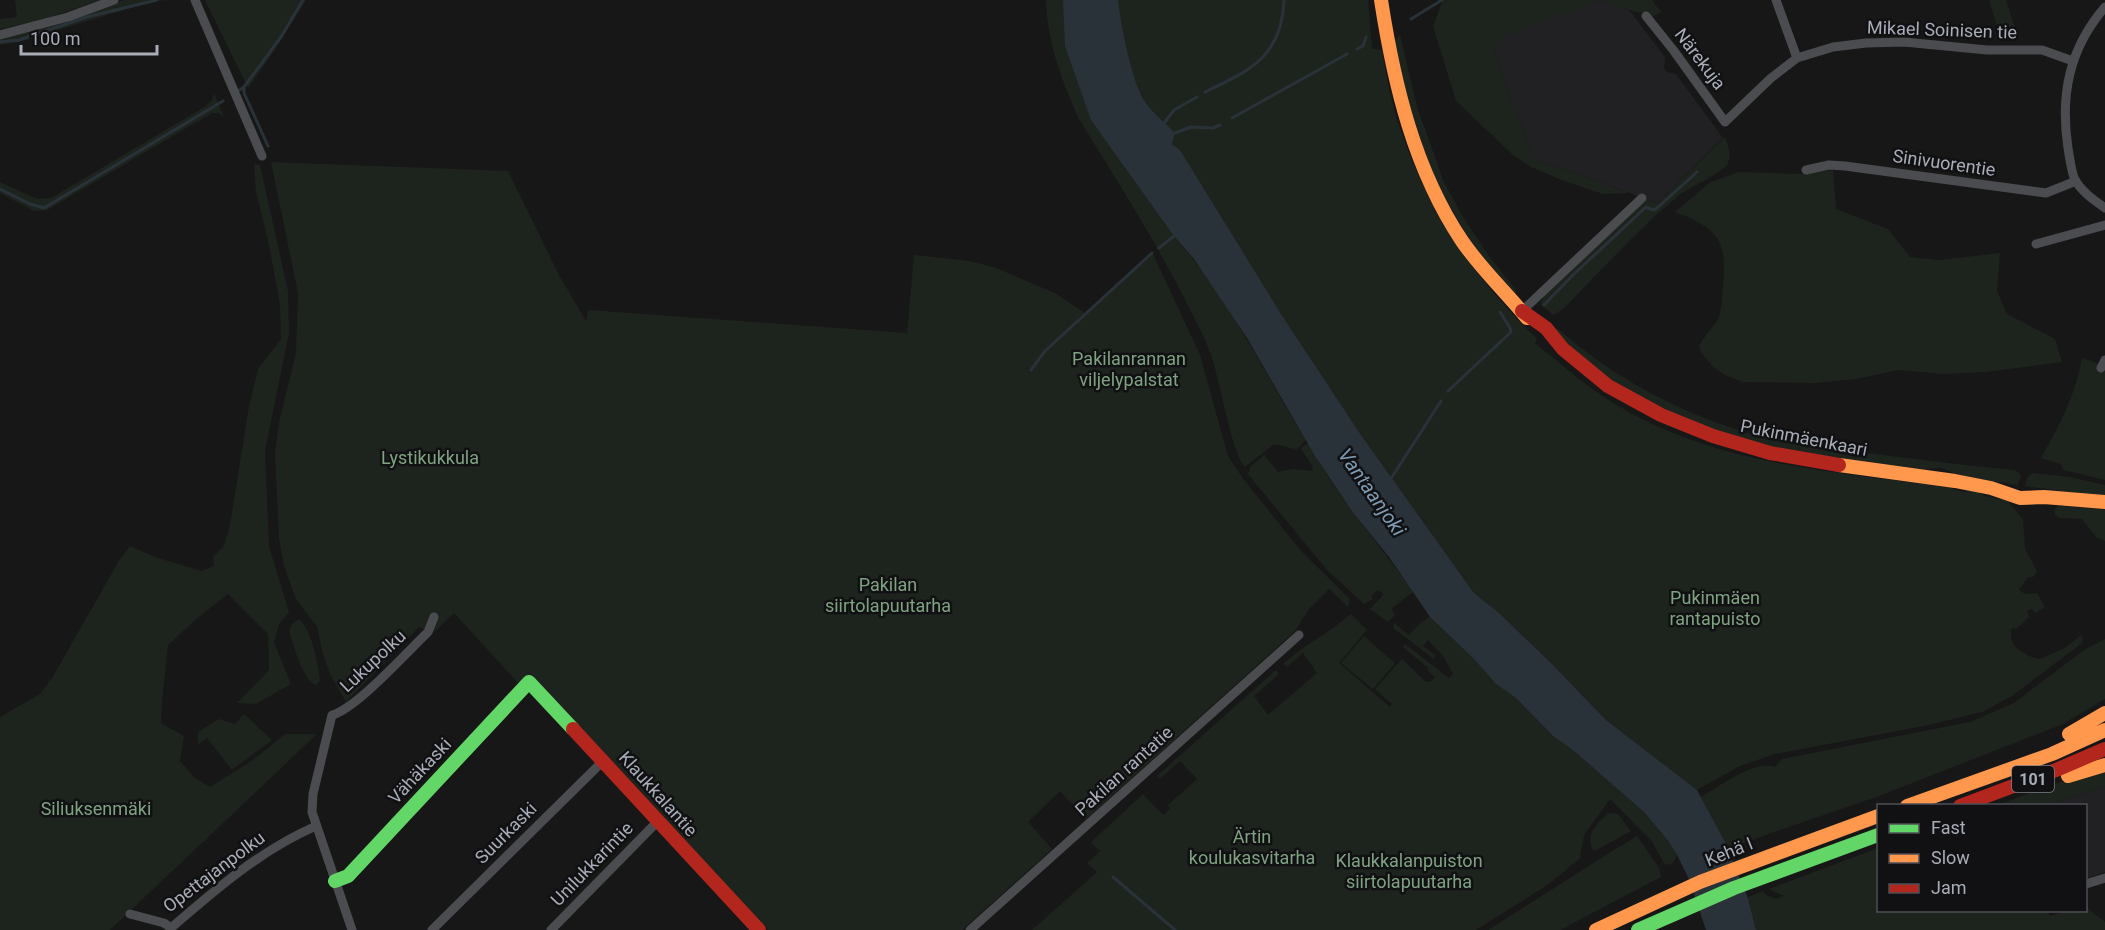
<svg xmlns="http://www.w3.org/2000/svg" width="2105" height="930" viewBox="0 0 2105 930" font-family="Roboto,sans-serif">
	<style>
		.built { fill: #212123 }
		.green { fill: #1d241e }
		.water { fill: #2a3239 }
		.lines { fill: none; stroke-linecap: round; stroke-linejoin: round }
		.stream { stroke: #2a3239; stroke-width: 3 }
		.street { stroke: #4b4c50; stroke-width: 9 }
		.fast { stroke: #63d668; stroke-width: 14 }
		.slow { stroke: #ff974d; stroke-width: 14 }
		.jam { stroke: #b3261e; stroke-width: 14 }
		.labels { text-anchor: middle; stroke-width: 5; stroke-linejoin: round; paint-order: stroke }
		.shield { fill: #111113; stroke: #7b7e86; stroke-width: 1.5 }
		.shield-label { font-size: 16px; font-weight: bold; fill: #a8adb8 }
		.street-label { font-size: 18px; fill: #a8adb8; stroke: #111113 }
		.park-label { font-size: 18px; fill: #7fa381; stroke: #111113 }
		.water-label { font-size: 20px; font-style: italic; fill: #7f9bb3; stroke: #111113 }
	</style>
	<rect width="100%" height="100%" fill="#171717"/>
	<path class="built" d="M1601 0 1610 2 1630 11 1665 57 1664 68 1667 72 1676 74 1723 138 1657 203 1533 158 1494 52 1500 37Z
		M2105 787V872L2086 879V806L2048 805Z"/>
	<path class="green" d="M15 0H100L43 20 0 29V19L17 17Z
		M124 0H171L153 1 19 42 0 45V39L35 30Z
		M205 0H306L272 54 248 88Z
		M1046 0H1063L1065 18 1174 236C1228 297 1263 371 1306 440L1297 449C1288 449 1281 444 1273 445L1245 467C1233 457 1219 378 1212 358 1204 335 1192 313 1181 292 1150 232 1114 176 1079 119 1062 82 1047 41 1046 0Z
		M1118 0H1368L1372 49 1382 50C1387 78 1392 107 1402 134 1429 213 1478 282 1537 339L1535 343C1564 367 1593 392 1627 411 1726 466 1837 472 1947 487L1964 492 1975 490 1985 496 2008 501 2023 519 2025 549 2037 571 2033 577H2028L2019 590 2025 594 2037 593 2045 607 2035 613 2032 609 2027 611 2029 617 2016 629 2012 628C2006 645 2025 657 2040 659L2065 648 2081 635 2083 639 2082 643 2012 696 1982 712 1929 725 1775 754 1740 766 1697 790 1606 720 1552 664 1499 613 1474 593 1361 435 1283 317 1180 150 1172 144 1175 133C1166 122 1154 114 1146 103 1132 85 1121 24 1118 0Z
		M1443 0H1652L1661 12 1652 17C1642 11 1638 13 1629 10 1619 7 1612 2 1601 0L1501 37 1494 52 1533 158 1629 193 1603 194 1559 179 1531 167 1513 155 1456 101 1433 26Z
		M1989 0H2006L2018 37 2001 40Z
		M1400 35 1417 107 1444 182 1463 217 1489 256 1516 290V294L1477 252 1436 183 1409 110 1394 41Z
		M214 93 224 118 219 113H212L47 210 34 211 0 193V182L37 199 51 198 206 106 212 100Z
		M1725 137C1728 145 1732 155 1728 163 1723 173 1690 187 1678 196 1637 230 1601 271 1563 309L1553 315 1540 304 1544 296 1646 199 1657 203Z
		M271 162 508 171 559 275 586 321 588 310 907 333 914 255 970 261 996 268 1055 293 1086 314 1153 254 1200 355 1228 456 1244 480 1303 553 1350 599 1348 607 1329 589 1309 609 1295 631 1086 819 1060 791 1028 822 1052 849 962 930H768L633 783 529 676 518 683 454 613 432 634 419 627 346 702 331 676 324 658 317 627 296 599 284 566 279 538 275 453 279 422 296 353 298 293Z
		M254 164 260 165 288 291 289 333 265 451 269 546 289 612 279 624 274 642 291 684 256 704 237 703 269 670 268 634 228 594 195 620 168 645 162 702 161 723 184 736 180 761 195 778 210 787 253 760 285 734H317L110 930H0V717L40 694 52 678 120 559 130 546 155 557 201 571 214 566 213 557 223 547 229 531 249 406 258 369 281 339 280 304 269 245 256 192Z
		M1833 170 1836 209 1888 229 1910 257 1938 260 2000 253 1997 291 2007 314 2055 339 2062 362 1986 372 1944 374 1898 370 1856 379 1816 383 1743 382 1725 375 1713 367 1701 352 1699 346C1704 335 1717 325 1720 314 1722 305 1722 295 1723 285 1727 240 1718 228 1675 212L1711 182 1739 172 1805 174Z
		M1558 329C1613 377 1678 412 1748 433 1781 443 1818 446 1852 451 1906 458 1960 465 2015 470L2021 475 2018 485 1960 476 1942 468 1925 469 1844 460 1799 453 1719 433 1669 413 1600 373 1585 361 1555 330Z
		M2082 358 2105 366V480L2064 470 2060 464 2041 458C2060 424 2075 396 2082 358Z
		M1308 443C1337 496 1378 542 1413 592L1391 609 1395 615 1388 622 1370 609 1384 594 1378 590 1371 596 1373 599 1364 604 1327 570 1248 474 1250 467 1264 455 1278 472 1293 469 1313 471C1312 461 1304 456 1301 448Z
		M2032 473 2070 477 2105 485V497L2025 486 2027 478Z
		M2058 506 2105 509V541L2097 538 2082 519 2059 518 2055 515 2054 510Z
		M1351 614 1367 630 1339 663 1390 707 1392 704 1375 689 1402 659 1426 682 1432 681 1435 677 1427 670 1428 668 1403 647 1405 644 1449 678 1453 674 1443 656 1428 640 1423 646 1435 655 1434 659 1393 628 1394 623 1409 635 1421 622 1430 617 1473 658 1496 684 1516 698 1553 736 1574 751 1645 813 1669 842 1677 855 1673 863 1665 865 1651 840 1610 799 1584 835 1580 858 1549 884 1476 930H1032L1097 872 1087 863 1100 851 1091 842 1143 794 1163 815 1170 809 1168 805 1197 779 1180 761 1160 779 1157 776 1276 670 1279 674 1254 696 1268 715 1317 673 1303 653 1287 667 1283 664C1306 643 1328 634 1351 614Z
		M299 619C311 628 319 666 320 681L316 685C303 681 293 644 289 631L292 624Z
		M1364 636 1395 663 1373 689 1341 663Z
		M2105 639V699L2063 724 1879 796 1774 832 1728 849 1701 797C1720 786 1754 760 1775 767L1782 759 1970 722 2014 703 2084 650Z
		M244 714 272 740 232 770 207 738 198 744V732L219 719 235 724Z
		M2105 769V787L2048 805 1995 806 2057 783Z
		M1608 813 1618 814 1631 831 1595 851 1593 850C1585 833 1597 825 1608 813Z
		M1637 836 1659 868 1661 877 1560 930H1488C1538 899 1587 866 1637 836Z
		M1878 848V910H2047L2050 916 2066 911 2086 910V907L2105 922V930H1756L1748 897 1763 891 1766 895 1776 899 1784 896 1769 889Z"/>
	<path class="water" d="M1063 0H1118C1121 24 1132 85 1146 103 1154 114 1166 123 1175 133L1172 144 1180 150 1283 317 1361 435 1474 593 1499 613 1552 664 1606 720 1697 790 1725 842 1748 898 1756 930H1706L1689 879 1677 855 1669 842 1645 813 1574 751 1553 736 1516 698 1496 684 1473 658 1430 617 1389 557 1352 511 1315 456 1247 338 1194 259 1174 236 1091 120 1065 46Z"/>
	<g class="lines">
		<path class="stream" d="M1411 19 1442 0
			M0 42 19 40 87 17 157 0
			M1357 49 1363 46 1366 37
			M244 87V93L268 146
			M238 91 244 87 281 37 303 0
			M1205 92C1249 71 1282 57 1284 0
			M1232 118 1347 54
			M1165 122 1174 110 1197 97
			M1175 133 1191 127 1213 128 1220 125
			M0 189 30 204 44 208 223 101
			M1159 248 1174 236
			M1544 305 1573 275 1646 207 1653 210 1656 209 1697 172
			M1031 370 1045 351 1152 253
			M1448 391 1511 332 1510 328 1500 312
			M1392 477 1441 401
			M1113 877 1175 930"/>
		<path class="street" d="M195 0 262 156
			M1776 0 1797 58
			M2105 7C2069 49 2060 95 2068 148 2070 159 2071 171 2075 180 2082 192 2094 200 2105 208
			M1646 16 1674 51 1725 122 1771 78 1797 58 1833 47 1866 43 1904 42 1987 50H2042L2073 61
			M0 35 68 17 114 0
			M1806 170 1829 165 1845 166 2046 193 2076 181
			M2036 244 2105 225
			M1522 311 1642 198
			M2101 368 2105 360
			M2086 884 2105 878
			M130 914 164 923 171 928C216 889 261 850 316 826
			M352 930 312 812 313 794 332 715C357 708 407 652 428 632L434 617
			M432 930 603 761
			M551 930 658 821
			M970 930 1299 635"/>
		<path class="fast" d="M335 881 348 876 529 682 573 729
			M1638 930 1734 888 1878 835"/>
		<path class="slow" d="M1381 0C1394 84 1414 169 1462 241 1481 269 1506 292 1527 318
			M1839 465 1955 481 1991 488 2020 498 2044 497 2105 502
			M2069 734 2105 713
			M2068 776 2105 765
			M1907 806 2052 754 2105 730
			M1596 930 1700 882 1878 816"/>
		<path class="jam" d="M1522 311 1546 328 1563 349 1608 386 1661 415 1713 436 1770 453 1839 465
			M573 729 759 930
			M1960 806 2056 770 2105 749"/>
	</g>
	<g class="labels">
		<rect class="shield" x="2012" y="766" width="42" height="26" rx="4.5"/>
		<g class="shield-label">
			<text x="2033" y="785">101</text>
		</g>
		<g class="street-label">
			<text transform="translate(1942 30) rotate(2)" y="6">Mikael Soinisen tie</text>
			<text transform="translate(1700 59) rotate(53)" y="6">Närekuja</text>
			<text transform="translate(1944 163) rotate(8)" y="6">Sinivuorentie</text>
			<text transform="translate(1804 438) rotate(11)" y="6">Pukinmäenkaari</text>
			<text transform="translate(373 661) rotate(-43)" y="6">Lukupolku</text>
			<text transform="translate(420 771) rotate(-47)" y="6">Vähäkaski</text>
			<text transform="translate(1124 771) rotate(-42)" y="6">Pakilan rantatie</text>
			<text transform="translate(658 794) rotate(48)" y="6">Klaukkalantie</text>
			<text transform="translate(506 833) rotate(-45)" y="6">Suurkaski</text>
			<text transform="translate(1729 852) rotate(-22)" y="6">Kehä I</text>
			<text transform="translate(592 864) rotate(-46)" y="6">Unilukkarintie</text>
			<text transform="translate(214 872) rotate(-37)" y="6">Opettajanpolku</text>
		</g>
		<g class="park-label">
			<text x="1129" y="365">Pakilanrannan<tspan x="1129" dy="21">viljelypalstat</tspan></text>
			<text x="430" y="464">Lystikukkula</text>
			<text x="888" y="591">Pakilan<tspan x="888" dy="21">siirtolapuutarha</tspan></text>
			<text x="1715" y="604">Pukinmäen<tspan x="1715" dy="21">rantapuisto</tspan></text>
			<text x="96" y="815">Siliuksenmäki</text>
			<text x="1252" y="843">Ärtin<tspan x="1252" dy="21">koulukasvitarha</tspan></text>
			<text x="1409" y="867">Klaukkalanpuiston<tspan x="1409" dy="21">siirtolapuutarha</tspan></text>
		</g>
		<g class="water-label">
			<text transform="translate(1372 492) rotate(55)" y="7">Vantaanjoki</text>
		</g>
	</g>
	<rect x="1877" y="804" width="210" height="108" fill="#111113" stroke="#4d4f55" stroke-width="1.5"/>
	<rect x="1889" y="824" width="30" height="9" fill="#63d668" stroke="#4d4f55" stroke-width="1.5"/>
	<text x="1931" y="834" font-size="18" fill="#a8adb8">Fast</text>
	<rect x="1889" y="854" width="30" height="9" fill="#ff974d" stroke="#4d4f55" stroke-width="1.5"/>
	<text x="1931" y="864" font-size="18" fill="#a8adb8">Slow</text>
	<rect x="1889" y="884" width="30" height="9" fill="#b3261e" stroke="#4d4f55" stroke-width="1.5"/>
	<text x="1931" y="894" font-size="18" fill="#a8adb8">Jam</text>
	<path d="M21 45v9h136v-9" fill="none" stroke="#a8adb8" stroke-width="3"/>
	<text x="30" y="45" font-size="18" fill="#a8adb8" stroke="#111113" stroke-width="4.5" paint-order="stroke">100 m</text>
</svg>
